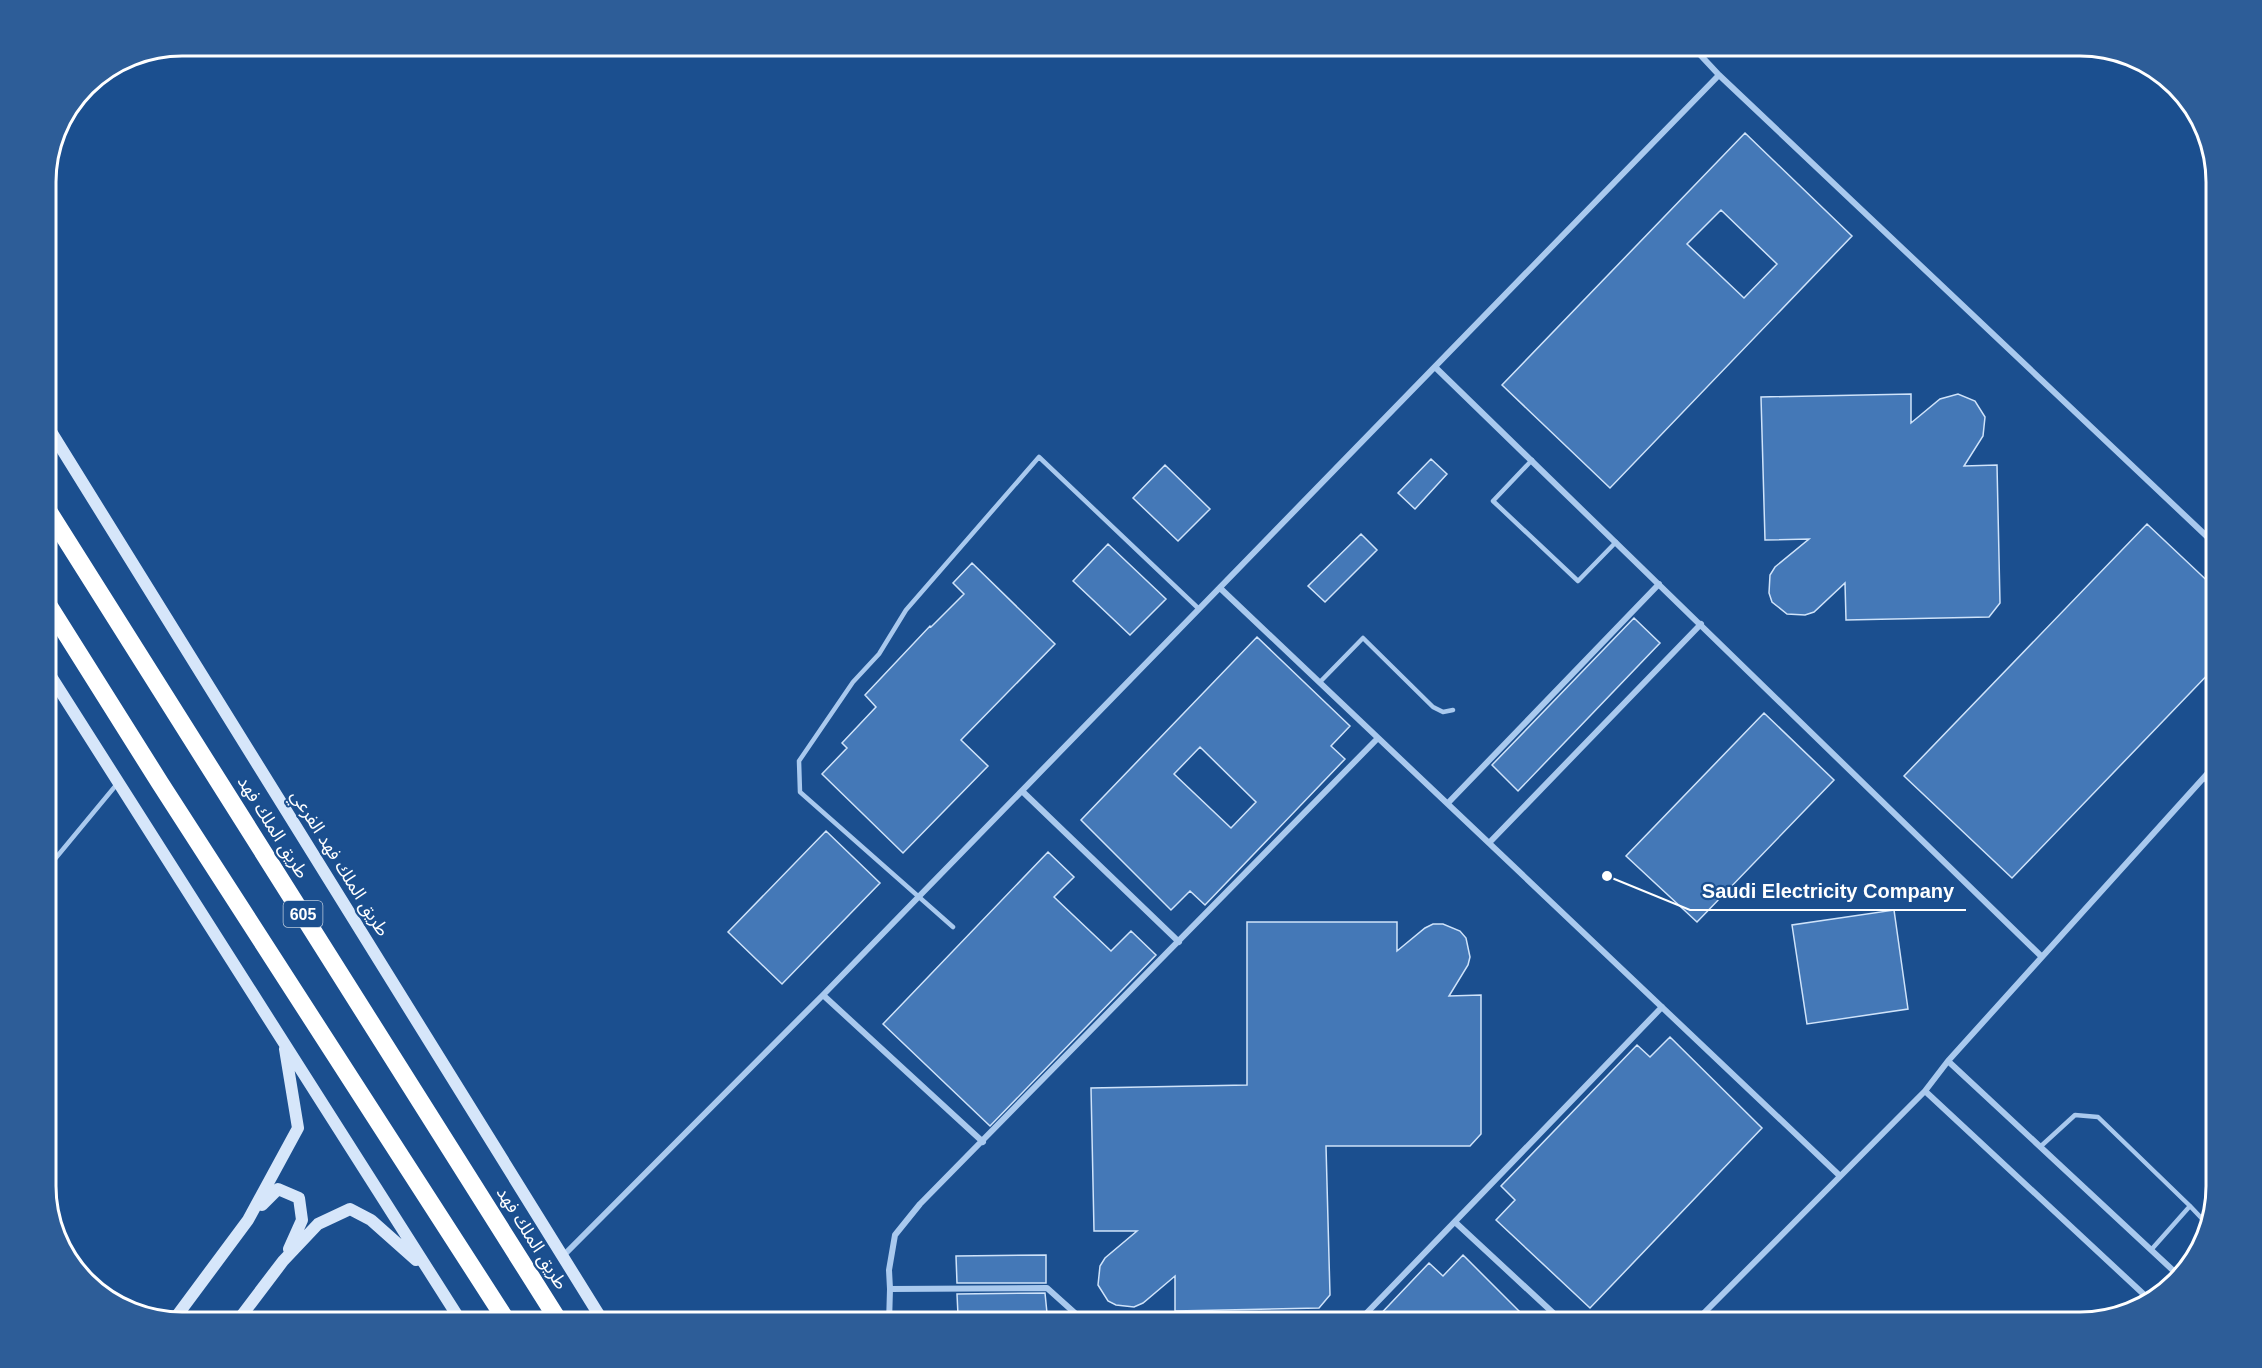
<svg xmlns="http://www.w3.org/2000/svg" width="2262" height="1368" viewBox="0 0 2262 1368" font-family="Arial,'Noto Sans Arabic',sans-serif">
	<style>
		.building { fill: #4478b7; stroke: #cfe3fa; stroke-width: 1.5; fill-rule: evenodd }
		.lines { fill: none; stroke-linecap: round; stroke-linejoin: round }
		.lane { stroke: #a9c9ee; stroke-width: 4.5 }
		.street { stroke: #a9c9ee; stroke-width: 6 }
		.secondary { stroke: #d6e6fa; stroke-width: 12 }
		.highway { stroke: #fff; stroke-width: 18 }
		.labels { text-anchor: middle; stroke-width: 4.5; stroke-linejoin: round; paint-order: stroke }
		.shield { fill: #1b4f8f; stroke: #bbcadd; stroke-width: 1.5 }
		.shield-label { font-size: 16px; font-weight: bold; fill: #fff }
		.street-label { font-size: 18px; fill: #fff; stroke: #1b4f8f }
		.rim { fill: none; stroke: #fff; stroke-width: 3 }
		.leader { fill: none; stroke: #fff; stroke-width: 2 }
		.callout-dot { fill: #fff; stroke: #1b4f8f; stroke-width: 2 }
		.callout-label { font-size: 20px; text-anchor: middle; font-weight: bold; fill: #fff; stroke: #1b4f8f; stroke-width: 4.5; stroke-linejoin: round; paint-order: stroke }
	</style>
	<rect width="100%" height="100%" fill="#1b4f8f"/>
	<path class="building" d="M1745 133 1852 236 1610 488 1502 385ZM1721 210 1777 264 1744 298 1687 244Z
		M1911 394V423L1940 399 1958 394 1975 401 1985 417 1983 436 1964 466 1997 465 2000 603 1989 617 1846 620 1845 583 1814 612 1805 615 1787 614 1772 602 1769 593 1770 575 1775 567 1809 539 1765 540 1761 397Z
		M1431 459 1447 474 1415 509 1398 493Z
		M1165 465 1210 509 1178 541 1133 498Z
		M2147 524 2217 590V665L2012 878 1904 776Z
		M1361 534 1377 550 1325 602 1308 586Z
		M1108 544 1166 599 1130 635 1073 581Z
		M972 563 1055 644 961 740 988 766 903 853 822 774 847 748 842 743 876 707 865 695 930 626 931 627 964 594 953 583Z
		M1634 618 1660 643 1518 791 1492 765Z
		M1257 637 1350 726 1331 746 1345 759 1205 905 1190 891 1171 910 1081 820ZM1200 747 1256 802 1231 828 1174 774Z
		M1764 713 1834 780 1697 922 1626 856Z
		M826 831 880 883 782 984 728 932Z
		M1048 852 1074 877 1054 897 1111 951 1131 931 1156 955 990 1126 883 1024Z
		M1894 910 1908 1009 1807 1024 1792 925Z
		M1247 922H1397V951L1425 928 1433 924H1443L1460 931 1466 938 1470 957 1468 965 1449 996 1481 995V1134L1470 1146H1326L1330 1295 1319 1308 1175 1311V1276L1143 1303 1134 1307 1116 1305 1108 1301 1098 1285 1100 1266 1105 1258 1137 1231H1094L1091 1088 1247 1085Z
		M1670 1037 1762 1128 1590 1308 1496 1220 1515 1200 1501 1186 1637 1045 1650 1057Z
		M1046 1255V1283H957L956 1256Z
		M1463 1255 1531 1323H1372L1429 1263 1443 1276Z
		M1045 1293 1047 1313 958 1315 957 1294Z"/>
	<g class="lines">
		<path class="lane" d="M1532 460 1493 501 1578 581 1616 542
			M1320 682 1363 638 1433 707 1443 712 1453 710
			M2204 778 2217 792
			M45 871 117 784
			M953 927 800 792 799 761 853 682 879 654 906 610 1039 457 1199 609
			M2040 1147 2075 1115 2098 1117 2190 1206
			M2151 1250 2190 1206 2207 1224"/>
		<path class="street" d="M1691 45 1719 75
			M1435 367 2042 957
			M1220 588 1840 1176
			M1022 791 1179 942
			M1448 803 1659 584
			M1489 843 1701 624
			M823 995 983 1142
			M1948 1061 2178 1275
			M1925 1091 2152 1302
			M1455 1222 1564 1323
			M562 1257 823 995 1719 75 2217 546
			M890 1289 889 1270 895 1235 920 1204 1378 738
			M889 1323 890 1289 1047 1288 1086 1323
			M1357 1323 1662 1007
			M1694 1323 1925 1091 1948 1061 2217 763"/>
		<path class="secondary" d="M45 422 604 1323
			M45 667 462 1323
			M262 1205 278 1189 299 1198 302 1220 289 1249
			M173 1321 248 1220 298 1128 285 1049
			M236 1323 283 1261 318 1224 350 1209 371 1220 416 1260"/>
		<path class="highway" d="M45 506 560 1323
			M45 600 160 783 508 1323"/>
	</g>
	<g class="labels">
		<rect class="shield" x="283.5" y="901" width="39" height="26" rx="4.5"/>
		<g class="shield-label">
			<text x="303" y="920">605</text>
		</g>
		<g class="street-label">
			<text transform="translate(273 827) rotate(58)" y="6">طريق الملك فهد</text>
			<text transform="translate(340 863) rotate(58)" y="6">طريق الملك فهد الفرعي</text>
			<text transform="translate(532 1238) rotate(58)" y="6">طريق الملك فهد</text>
		</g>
	</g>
	<path d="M0 0H2262V1368H0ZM182 56H2080A126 126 0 0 1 2206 182V1186A126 126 0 0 1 2080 1312H182A126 126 0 0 1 56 1186V182A126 126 0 0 1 182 56Z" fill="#2d5d98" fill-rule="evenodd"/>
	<path class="rim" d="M182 56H2080A126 126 0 0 1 2206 182V1186A126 126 0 0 1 2080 1312H182A126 126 0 0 1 56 1186V182A126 126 0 0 1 182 56Z"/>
	<path class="leader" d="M1607 876L1690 910H1966"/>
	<circle class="callout-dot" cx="1607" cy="876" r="6"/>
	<g class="callout-label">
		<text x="1828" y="898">Saudi Electricity Company</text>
	</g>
</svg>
